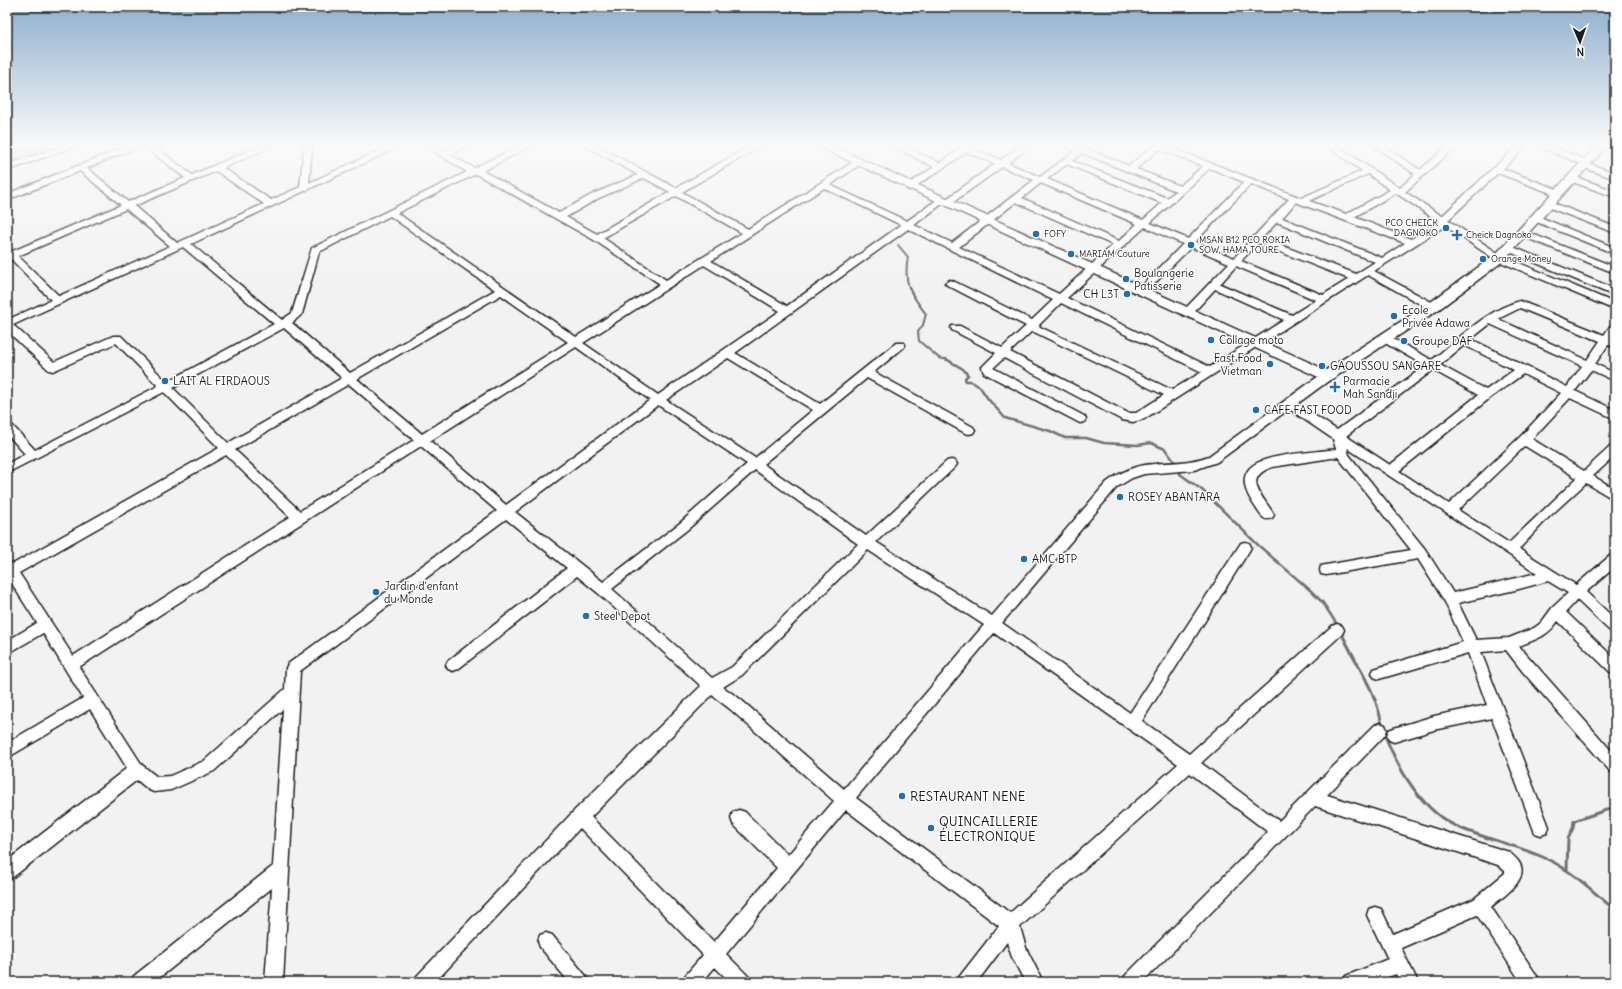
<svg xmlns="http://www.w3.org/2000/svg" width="1622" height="989" viewBox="0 0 1622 989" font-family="Delius,sans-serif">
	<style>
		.green { fill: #d2d2d2; stroke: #777 }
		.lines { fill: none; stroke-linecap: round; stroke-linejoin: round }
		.stream-far2 { stroke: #707070; stroke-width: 2 }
		.stream-far1 { stroke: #707070; stroke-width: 2.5 }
		.stream { stroke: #707070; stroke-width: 3 }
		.minor-casing { stroke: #1c1c1c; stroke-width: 3 }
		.major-casing { stroke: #1c1c1c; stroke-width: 3 }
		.minor { fill: #fff; fill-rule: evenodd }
		.major { fill: #fff; fill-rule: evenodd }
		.poi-dot { fill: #1f6fb2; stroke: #fff; stroke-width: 1.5 }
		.labels { text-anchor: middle; stroke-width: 3; stroke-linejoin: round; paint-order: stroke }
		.far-poi-label { font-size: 9px; fill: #1c1c1c; stroke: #fff; text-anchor: start }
		.poi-label { font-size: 11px; fill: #1c1c1c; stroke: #fff; text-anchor: start }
		.near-poi-label { font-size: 13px; fill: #1c1c1c; stroke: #fff; text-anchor: start }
	</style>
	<rect width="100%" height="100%" fill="#f2f2f2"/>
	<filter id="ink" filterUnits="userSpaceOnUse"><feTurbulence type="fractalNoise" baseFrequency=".025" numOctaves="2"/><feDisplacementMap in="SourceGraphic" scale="8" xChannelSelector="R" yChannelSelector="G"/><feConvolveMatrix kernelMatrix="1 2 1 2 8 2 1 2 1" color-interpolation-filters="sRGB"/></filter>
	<g filter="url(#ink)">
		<path class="green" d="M7 146H59L7 165Z"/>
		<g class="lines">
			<path class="stream-far2" d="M898 245 908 257C903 284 910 293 926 314L923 325 918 332 919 341 939 358 948 360"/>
			<path class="stream-far1" d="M946 359 963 369 968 375 965 378 966 381H970L980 387 988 399 1005 418 1050 431 1065 438H1086L1104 443 1138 445 1151 443 1165 449 1177 465
				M1180 469V474L1202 490 1258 545 1310 590 1323 603 1338 626
				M1341 632 1342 635"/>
			<path class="stream" d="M1342 634C1356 664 1377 692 1382 726
				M1384 733C1398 769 1423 813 1460 828 1489 840 1520 846 1547 859 1573 871 1593 892 1615 910
				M1567 869 1568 839 1573 828 1574 821 1615 807"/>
			<defs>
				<path id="minor" d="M62 146H75L7 171V165Z
					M128 146H140L87 168 128 202 185 178 144 146H154L192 175 260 146H272L223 168 271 200 300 187 304 146H312L309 183 389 146H401L191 244 282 320 292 313 312 248 467 172 425 146H436L445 152 455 146H466L450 155 474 168 519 146H530L483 171 559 213 593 194 638 175 586 146H597L676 188 750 146H761L682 192 748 229 855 161 858 160 862 163 830 185 907 221 938 199 945 200 995 164 967 152 910 190 907 189 906 187 907 185 934 167 892 146H904L940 163 960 149 956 146H974L972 148 1001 160 1020 146H1030L1008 163 1040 177 1075 151 1070 149 1069 146H1079L1129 166 1153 146H1167L1301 198 1362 171 1327 146H1337L1400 188 1415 174 1374 146H1384L1420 170 1448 146H1457L1405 192 1442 216 1517 146H1526L1503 169 1562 191 1563 193 1562 195H1556L1498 173 1448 220 1502 256 1615 303V310L1496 260 1445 226 1374 271 1437 305 1438 307 1437 309H1429L1368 275 1144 419 1133 422 1122 420 1004 358 993 368 1084 416 1086 419 1084 422 1080 423 984 373 982 367 996 353 952 330 951 328 952 326H960L1002 348 1026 326 947 285 945 283 950 280 953 281 1032 320 1053 300 908 229 735 353 820 404 896 343H904L905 345 904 347 874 372 973 427 975 430 973 433 969 434 965 433 867 378 763 464 866 536 947 461 951 460 955 461 957 464 955 467 876 542 992 616 1106 483C1120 472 1136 465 1154 464 1173 462 1191 463 1209 456L1323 373H1331L1332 376 1331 379 1297 404 1337 430 1425 366 1380 340 1379 338 1380 336H1388L1432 360C1459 339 1486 310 1520 301L1604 335 1611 325 1615 324V335L1612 339 1615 340V347L1608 345 1595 364 1615 373V381L1591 370 1575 391 1615 410V419L1570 398 1532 439 1584 471 1611 446 1615 445V456L1593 476 1615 489V500L1586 483 1549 517 1519 549 1576 585 1611 555 1615 554V567L1586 592 1615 619V633L1610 631 1577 600 1566 612 1615 659V674L1610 672 1558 621C1547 637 1536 639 1519 646L1615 755V773L1610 771 1523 672 1506 650 1481 652 1549 827 1547 833 1541 835 1535 833 1492 718 1434 730 1394 742 1389 740 1387 735 1389 730 1394 728 1434 716 1487 705 1468 653 1379 679 1374 677 1372 673 1374 669 1463 642 1445 602 1418 559 1326 575 1321 574 1320 570 1321 566 1326 565 1411 550 1338 457 1272 467C1240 479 1265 498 1274 515L1272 518C1269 519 1266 520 1264 518 1261 516 1258 511 1256 508 1246 494 1236 474 1257 463 1274 454 1315 452 1336 449L1333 439 1289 409 1217 462 1194 470 1144 474 1132 478 1117 487 1002 623 1130 713 1241 543 1245 542 1249 543 1251 547 1249 551 1142 721 1189 754 1332 626 1337 624 1342 626 1344 630 1342 634 1201 763 1279 821 1375 725 1380 723 1385 725 1387 730 1385 735 1327 795 1509 852C1512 855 1516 858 1518 861 1532 879 1502 897 1491 907L1537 976 1540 982H1521L1477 915 1401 948 1418 982H1400L1396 974 1375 982H1343L1346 976 1388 959 1367 915 1369 909 1375 907 1381 909 1393 934 1474 899 1505 873V871L1498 865 1315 806 1143 982H1122L1125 976 1268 832 1190 773 1020 927 1026 948 1043 982H1025L1012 957 1007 942 977 982H957L960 976 999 926 846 810 726 954 748 976 751 982H730L715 967 702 982H682L685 976 703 955 580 828 435 982H414L417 976 574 811 701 686 598 593 577 576 458 669 453 671 448 669 446 665 448 661 567 568 506 519 300 671 283 982H265L272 888 154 982H131L134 976 273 866 283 709 214 771 171 790 154 792 149 790 137 780 13 877 7 879V861L127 768 90 709 7 758V743L83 698 43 633 7 654V641L37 623 7 576V560L13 564 219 448 164 392 7 473V464L25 454 7 434V423L11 424 35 450 158 386 116 343 53 371 49 370 7 331V320L51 300 11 259 7 260V248L13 251 121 205 80 171 7 200V194ZM1159 149 1203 166 1180 186 1136 169ZM1082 153 1176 191 1167 198 1072 161ZM1067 164 1162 203 1143 220 1047 179ZM1002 167 1034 180 952 243 914 225 942 204 949 205ZM1210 168 1244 182 1188 239 1150 223ZM216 171 264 204 177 243 134 206ZM476 174 594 240 660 284 576 337 397 213ZM1368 174 1390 190 1346 214 1309 201ZM644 178 670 192 597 234 566 217 599 198ZM1041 183 1137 224 1119 241 1022 198ZM1251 184 1289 199 1234 258 1195 242ZM824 188 901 225 787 306 711 261ZM1396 193 1439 222 1411 239 1354 217ZM676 196 742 233 666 280 603 238ZM1016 202 1113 245 1059 294 959 247ZM1296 202 1298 203 1405 243 1382 258 1282 218ZM126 209 170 246 59 296 18 256ZM390 216 495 290 350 373 292 323 302 314 319 252ZM1277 222 1375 262 1356 274 1262 238ZM1145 227 1183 244 1138 290 1136 292 1138 294H1144L1191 247 1229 263 1183 311 1182 313 1183 315H1191L1215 289 1284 320 1210 367 1067 298ZM1258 243 1349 279 1323 295 1241 261ZM183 247 274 324 167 382 121 336H113L54 362 13 325ZM704 265 780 311 658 395 583 343ZM1236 266 1316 300 1292 315 1220 284ZM501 295 568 342 422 434 357 379ZM1061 303 1202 372 1172 390 1040 327 1039 325ZM1520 308 1600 341 1587 360 1498 319ZM1490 324 1582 366 1567 387 1471 339ZM284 328 342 378 228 443 173 388ZM1032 331 1164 395 1136 413H1128L1010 352ZM1464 345 1514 370 1486 390 1440 365ZM576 347 650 400 506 505 430 441ZM728 358 813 410 755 458 666 400ZM1433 370 1478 395 1390 465 1346 436ZM1523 374 1561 393 1521 436 1449 504 1399 471 1490 398ZM349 384 414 440 300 511 235 450ZM658 405 747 464 680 523 603 582 515 512ZM421 446 497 511 288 664 286 668 285 689 204 761 170 776 157 777 142 765 79 667ZM1525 446 1577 478 1509 543 1458 510ZM1347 448 1537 573 1453 593 1425 549 1349 455ZM226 455 290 517 73 656 19 573ZM755 470 858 544 732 667 712 678 612 589 688 529ZM868 550 984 625 844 789 740 699 723 687 742 675ZM1548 581 1568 593 1552 608 1541 623 1534 628 1509 638 1476 640 1458 603 1515 590ZM994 633 1178 764 1010 913 856 798ZM712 695 730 709 834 801 788 855 745 812 739 810 733 812 731 818 733 824 777 868 714 942 591 817Z
					M1538 146H1550L1589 161 1590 164 1615 173V179L1582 167 1581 164Z
					M1573 176 1615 191V197L1570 181 1569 179 1570 177Z
					M1548 201 1615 227V233L1545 206 1544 204 1545 202Z
					M1535 215 1615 248V254L1532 220 1531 218 1532 216Z
					M1522 230 1615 267V273L1519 235 1517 233 1519 231Z
					M1508 245 1615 289V296L1505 250 1503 248Z
					M546 933 552 935 586 976 589 982H569L540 947 538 941 540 935Z"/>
				<path id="major" d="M817 146H832L1326 370 1428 304 1495 255 1596 146H1607L1503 261 1438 310 1332 379 1327 381Z"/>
			</defs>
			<use href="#minor" class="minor-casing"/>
			<use href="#major" class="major-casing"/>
			<use href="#minor" class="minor"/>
			<use href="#major" class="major"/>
		</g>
	</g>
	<linearGradient id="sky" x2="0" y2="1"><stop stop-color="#8eafce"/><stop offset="0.51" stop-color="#f9f9f9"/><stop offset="1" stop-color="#f9f9f9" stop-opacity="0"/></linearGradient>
	<rect width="1622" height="285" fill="url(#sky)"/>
	<g class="poi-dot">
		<circle cx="1446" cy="228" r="4"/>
		<circle cx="1036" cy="234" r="4"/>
		<path d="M1455 229h4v4h4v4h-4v4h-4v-4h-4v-4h4z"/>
		<circle cx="1191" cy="245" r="4"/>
		<circle cx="1071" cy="254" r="4"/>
		<circle cx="1483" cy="259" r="4"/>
		<circle cx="1126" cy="279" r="4"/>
		<circle cx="1127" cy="294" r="4"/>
		<circle cx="1394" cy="316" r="4"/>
		<circle cx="1211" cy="340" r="4"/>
		<circle cx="1404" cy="341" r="4"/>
		<circle cx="1270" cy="364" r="4"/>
		<circle cx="1322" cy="366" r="4"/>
		<circle cx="165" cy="381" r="4"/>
		<path d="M1333 381h4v4h4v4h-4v4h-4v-4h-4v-4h4z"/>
		<circle cx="1256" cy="410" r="4"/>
		<circle cx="1120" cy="497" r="4"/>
		<circle cx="1024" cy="559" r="4"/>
		<circle cx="376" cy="592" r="4"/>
		<circle cx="586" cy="616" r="4"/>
		<circle cx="902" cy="796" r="4"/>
		<circle cx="931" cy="828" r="4"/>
	</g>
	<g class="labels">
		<g class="far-poi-label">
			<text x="1438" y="226" text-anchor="end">PCO CHEICK<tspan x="1438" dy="10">DAGNOKO</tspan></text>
			<text x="1044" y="237">FOFY</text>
			<text x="1466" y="238">Cheick Dagnoko</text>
			<text x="1199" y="243">MSAN B12 PCO ROKIA<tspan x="1199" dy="10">SOW, HAMA TOURE</tspan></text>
			<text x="1079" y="257">MARIAM Couture</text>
			<text x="1491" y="262">Orange Money</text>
		</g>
		<g class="poi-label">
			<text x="1134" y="277">Boulangerie<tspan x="1134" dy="13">Patisserie</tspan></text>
			<text x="1119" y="298" text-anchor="end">CH L3T</text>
			<text x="1402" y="314">Ecole<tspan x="1402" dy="13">Privée Adawa</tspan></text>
			<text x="1219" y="344">Collage moto</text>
			<text x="1412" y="345">Groupe DAF</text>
			<text x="1262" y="362" text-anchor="end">Fast Food<tspan x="1262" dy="13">Vietman</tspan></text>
			<text x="1330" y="370">GAOUSSOU SANGARE</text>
			<text x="173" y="385">LAIT AL FIRDAOUS</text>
			<text x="1343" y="385">Parmacie<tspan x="1343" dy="13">Mah Sandji</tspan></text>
			<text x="1264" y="414">CAFE FAST FOOD</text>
			<text x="1128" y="501">ROSEY ABANTARA</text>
			<text x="1032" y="563">AMC BTP</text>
			<text x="384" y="590">Jardin d'enfant<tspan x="384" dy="13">du Monde</tspan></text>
			<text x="594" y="620">Steel Depot</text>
		</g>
		<g class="near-poi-label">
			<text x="910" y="801">RESTAURANT NENE</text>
			<text x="939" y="826">QUINCAILLERIE<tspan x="939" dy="15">ÉLECTRONIQUE</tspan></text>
		</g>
	</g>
	<rect width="1622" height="989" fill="none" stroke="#fff" stroke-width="24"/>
	<rect x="12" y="12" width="1598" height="965" fill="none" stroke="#1c1c1c" stroke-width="1.5" filter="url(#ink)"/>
	<g transform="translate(1580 42) rotate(178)" stroke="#ffffff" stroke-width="3" paint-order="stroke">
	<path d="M0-3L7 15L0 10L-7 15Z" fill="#1c1c1c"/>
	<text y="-6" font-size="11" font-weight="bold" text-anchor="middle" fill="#1c1c1c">N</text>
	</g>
</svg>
